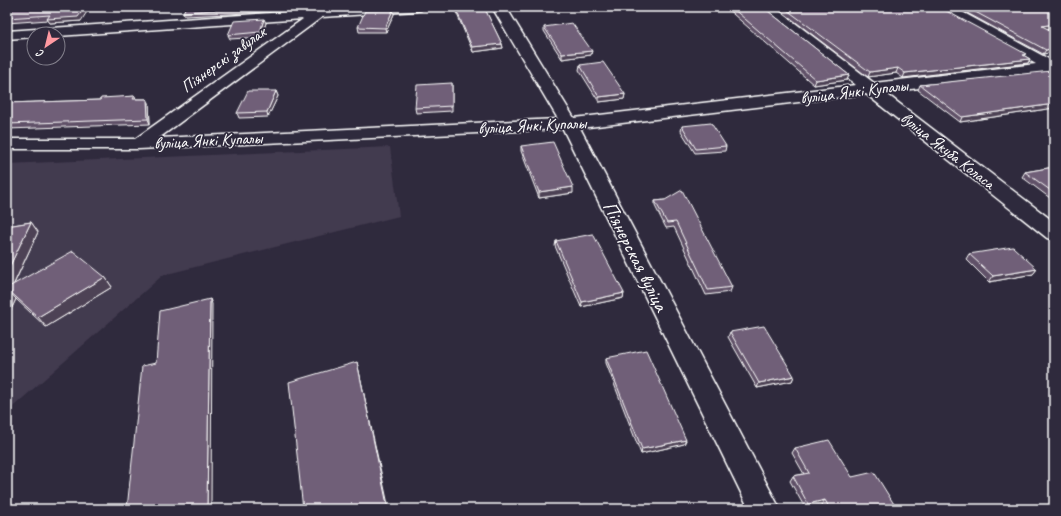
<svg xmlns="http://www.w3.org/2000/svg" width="1061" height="516" viewBox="0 0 1061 516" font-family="Caveat,sans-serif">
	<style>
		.built { fill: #423a4f }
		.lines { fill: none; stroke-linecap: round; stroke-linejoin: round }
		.minor-casing { stroke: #fff; stroke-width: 3 }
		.minor { fill: #2f2a3d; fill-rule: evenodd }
		.wall { fill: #605167; stroke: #fff }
		.shaded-wall { fill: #4e4254; stroke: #fff }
		.building { fill: #705e78; stroke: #fff }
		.labels { text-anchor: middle; stroke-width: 3.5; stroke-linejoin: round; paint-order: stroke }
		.far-street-label { font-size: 17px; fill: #fff; stroke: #2f2a3d }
		.street-label { font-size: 20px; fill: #fff; stroke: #2f2a3d }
	</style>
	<rect width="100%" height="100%" fill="#2f2a3d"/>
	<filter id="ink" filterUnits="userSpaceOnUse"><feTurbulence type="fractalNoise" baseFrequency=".025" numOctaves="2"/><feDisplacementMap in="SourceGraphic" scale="8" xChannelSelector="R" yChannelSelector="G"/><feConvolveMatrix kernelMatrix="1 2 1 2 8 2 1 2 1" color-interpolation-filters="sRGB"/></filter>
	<g filter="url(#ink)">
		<path class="built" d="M390 147 399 216 163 275 7 412V164Z"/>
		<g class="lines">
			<defs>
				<path id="minor" d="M358 7H423L421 10 416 11 322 17 159 138 558 119 492 7H506L574 118 856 85 759 7H774L874 83 1036 64 938 10 936 7H953L1054 62V73L884 92 1054 222V240L1047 238 866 94 580 128 780 509H749L563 129 139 149H7V139H135L303 19 58 36V34H34V37L7 39V31Z"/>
			</defs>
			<use href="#minor" class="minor-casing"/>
			<use href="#minor" class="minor"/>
		</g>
		<path class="wall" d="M7 7 81 21 50 23 48 20 7 23Z
			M271 7 269 12 185 16 183 12Z
			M454 7H484L502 44 503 48 473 52Z
			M725 7H763L849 75 847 80 814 85Z
			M776 7H939L1030 59 1028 63 903 78 896 73 868 77Z
			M956 7H1054L1048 29 1054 52 1043 54Z
			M393 10 394 14 386 32H359L358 27Z
			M266 23 261 37 230 39 228 35Z
			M544 27 591 55 562 59 544 31Z
			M580 65 625 94 624 99 599 102 579 70Z
			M1054 72V108L960 122 918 90 920 85Z
			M452 83V111L416 113 415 108Z
			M276 91 278 96 268 117 239 118 237 113Z
			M135 96 136 99H147L149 103 150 124 7 129V103L100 100Z
			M682 126 726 146 725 151 695 153 681 131Z
			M521 146 573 193 539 198 521 151Z
			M1054 167V197L1050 198 1022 177 1025 172Z
			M665 200 732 287 730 292 706 295 674 227 666 228 655 206V201Z
			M31 222 38 232 14 284 105 277 112 287 46 327 16 299 7 318V226Z
			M556 241 624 293 623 298 581 307 555 246Z
			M969 254 1037 269 1033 274 989 282 966 259Z
			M1054 323V332L1050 328Z
			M730 332 794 376 792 381 757 388 728 337Z
			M606 358 686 440 684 444 641 454 606 363Z
			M795 448 852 477 897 509H824L821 505 805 508 790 481 793 476 804 474 792 453Z"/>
		<path class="shaded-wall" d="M85 7H90L81 21 50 23 47 19Z
			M268 7H271L269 12Z
			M393 10 394 14 386 32 385 28Z
			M264 19 266 23 261 37 260 32Z
			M1054 24V28L1039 30 1042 26Z
			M502 44 503 48 473 52 472 47Z
			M1054 48V52L1043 54 1046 50Z
			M592 51 591 55 562 59V54Z
			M1030 59 1028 63 903 78 905 73Z
			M898 68 896 73 868 77 870 72Z
			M849 75 847 80 814 85 816 80Z
			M276 91 278 96 268 117 267 112Z
			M625 94 624 99 599 102V97Z
			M147 99 149 103 150 124 148 119Z
			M1054 104V108L960 122 962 117Z
			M573 187V193L539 198V192Z
			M1054 193V197L1050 198Z
			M31 222 38 232 10 292 7 289 16 299 7 318V272Z
			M1037 269 1033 274 989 282 993 276Z
			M105 277 112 287 46 327 38 317Z
			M624 293 623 298 581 307 582 302Z
			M210 299 212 304 211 509H207Z
			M357 362 358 367 389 509H388Z
			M794 376 792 381 757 388 759 383Z
			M686 440 684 444 641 454 642 449Z
			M825 500 821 505 805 508 808 504Z"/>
		<path class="building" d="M7 7H85L78 17 47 19 50 15 7 18Z
			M186 7H268L183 12Z
			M455 7H484L502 44 472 47Z
			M731 7H763L849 75 816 80Z
			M783 7H939L1026 54 1023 55 1030 59 905 73 898 68 870 72Z
			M966 7H1054V24L1042 26 1054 32V48L1046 50Z
			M393 10 385 28 358 27 365 11Z
			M264 19 260 32 228 35 234 21Z
			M572 23 592 51 562 54 544 27Z
			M603 62 625 94 599 97 580 65Z
			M1051 71 1054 72V104L962 117 920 85Z
			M452 83V106L415 108 417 85Z
			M248 91H276L267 112 237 113Z
			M135 96 133 99H147L148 119 7 124V103L100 100 101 98Z
			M711 123 726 146 696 149 682 126Z
			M553 142 573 187 539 192 521 146Z
			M1054 167V193L1025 172Z
			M682 190 732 287 708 290 676 222 667 223 655 201 665 200Z
			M31 222 7 272V226Z
			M593 234 624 293 582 302 556 241Z
			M1013 247 1037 269 993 276 969 254Z
			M73 251 105 277 38 317 7 289V288Z
			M210 299 207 509H127L142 366 156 363 160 311Z
			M764 326 794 376 759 383 730 332Z
			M646 350 686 440 642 449 606 358Z
			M357 362 388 509H303L289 382Z
			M829 440 852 477 874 472 897 509H830L825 500 808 504 793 476 809 473 795 448Z"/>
	</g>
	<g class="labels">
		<g class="far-street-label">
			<text transform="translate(223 59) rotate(-36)" y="6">Піянерскі завулак</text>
			<text transform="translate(854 91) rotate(-7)" y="6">вуліца Янкі Купалы</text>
			<text transform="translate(532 125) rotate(-3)" y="6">вуліца Янкі Купалы</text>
			<text transform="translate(208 140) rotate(-3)" y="6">вуліца Янкі Купалы</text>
			<text transform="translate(948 150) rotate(38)" y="6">вуліца Якуба Коласа</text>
		</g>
		<g class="street-label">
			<text transform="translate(636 256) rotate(63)" y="7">Піянерская вуліца</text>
		</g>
	</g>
	<rect width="1061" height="516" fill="none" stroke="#2f2a3d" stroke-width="24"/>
	<rect x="12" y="12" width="1037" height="492" fill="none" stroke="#fff" stroke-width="1.5" filter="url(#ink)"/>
	<g transform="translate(46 46) rotate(215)"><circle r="19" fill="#2f2a3d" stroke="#827f8b"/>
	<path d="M0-3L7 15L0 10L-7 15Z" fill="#ff9aa2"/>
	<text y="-6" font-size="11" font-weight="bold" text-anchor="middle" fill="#ffffff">С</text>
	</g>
</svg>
